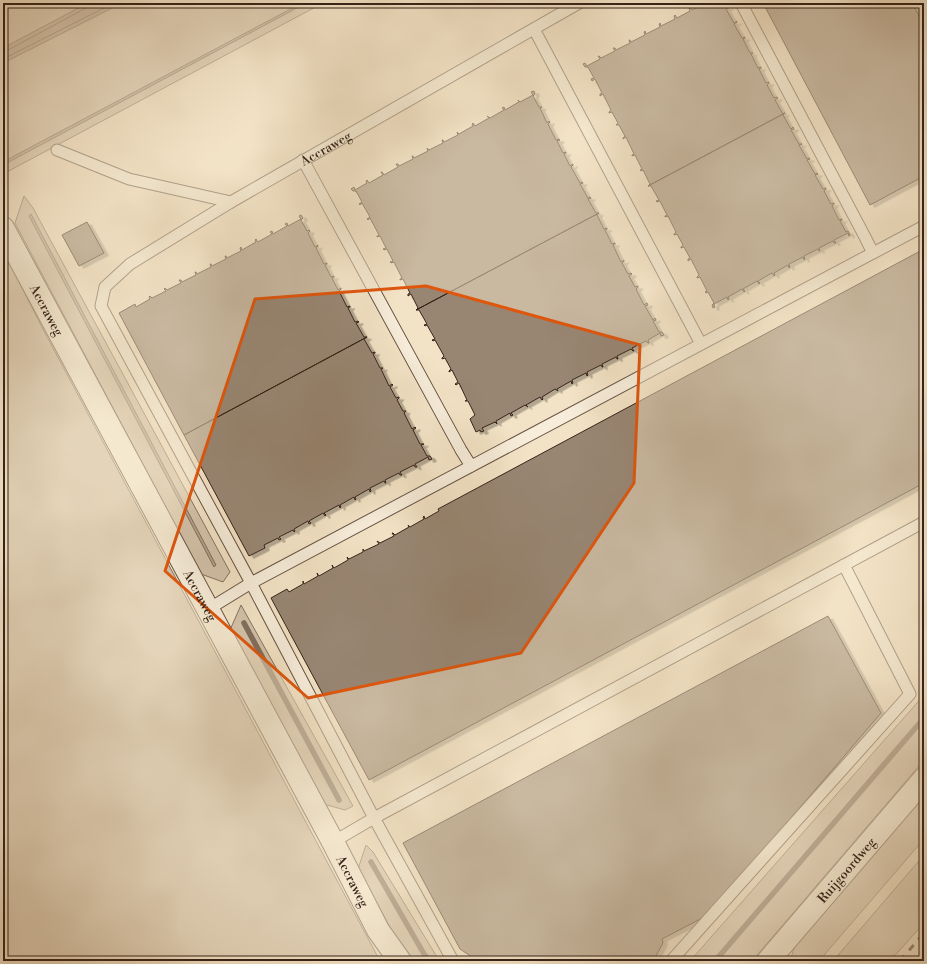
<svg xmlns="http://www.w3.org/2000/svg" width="927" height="964" viewBox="0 0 927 964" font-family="'Libre Bodoni',serif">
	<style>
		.green { fill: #d3c2a9; stroke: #847261 }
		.water { fill: #b3a18b; stroke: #816e5d }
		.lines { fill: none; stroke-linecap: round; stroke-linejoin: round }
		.shore { stroke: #746252; stroke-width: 1 }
		.stream { stroke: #816e5d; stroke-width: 5.5 }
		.building { fill: #988673; stroke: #362219; filter: url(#shadow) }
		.lane-casing { stroke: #655244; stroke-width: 13 }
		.street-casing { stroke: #655244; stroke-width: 24 }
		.lane { stroke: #f7edda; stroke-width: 11 }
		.street { stroke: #f7edda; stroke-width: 22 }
		.rail { stroke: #362219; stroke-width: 3; stroke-dasharray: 7 7; stroke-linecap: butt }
		.marked { fill: none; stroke: #df560d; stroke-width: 3; stroke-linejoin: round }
		.labels { text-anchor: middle; stroke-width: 3; stroke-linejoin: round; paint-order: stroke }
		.street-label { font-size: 13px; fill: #362219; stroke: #f7edda }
	</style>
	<defs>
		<filter id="shadow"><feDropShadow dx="4.5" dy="2.5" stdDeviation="0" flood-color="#0004"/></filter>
	</defs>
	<rect width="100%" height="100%" fill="#f3e3c6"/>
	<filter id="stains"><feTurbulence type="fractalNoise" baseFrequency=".005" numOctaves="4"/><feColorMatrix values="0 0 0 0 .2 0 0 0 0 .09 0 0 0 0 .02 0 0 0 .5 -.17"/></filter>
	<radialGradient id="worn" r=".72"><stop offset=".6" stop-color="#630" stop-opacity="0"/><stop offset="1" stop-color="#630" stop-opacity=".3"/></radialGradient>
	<path class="green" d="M3 3H88L3 48Z
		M122 3H302L3 162V63Z
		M306 3H323L3 174V165Z
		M24 196 33 208 230 572 223 582 201 574 15 223Z
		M3 250 46 335 380 961H3Z
		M241 605 353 806 345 810 320 803 230 630Z
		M924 695V760L752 961H690Z
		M924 795V839L819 961H790L796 942Z
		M366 845 373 852 437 957 443 961H411L406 956 358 869Z
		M924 855V923L890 961H833Z"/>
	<path class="water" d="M88 3H122L3 63V48Z
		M302 3H306L3 165V162Z
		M31 214 216 565 214 567 29 216Z"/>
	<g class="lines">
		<path class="shore" d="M3 51H6L86 8 89 3
			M3 59 114 3"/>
		<path class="stream" d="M244 623 339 800
			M371 862 424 954 430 961
			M715 961 924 718"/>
	</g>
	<path class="building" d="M705 3H723L726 8 728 6 729 7 726 9 734 23 737 21V22L734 24 742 38 745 37V38L743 39 750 53H753L751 54 758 68 761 67V68L759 69 766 83 769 82V83L767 85 774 98 777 97 778 98 775 100 783 114 785 113 648 186 650 184 643 170 641 171 640 170 642 169 635 155 632 156V155L634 154 626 137 623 139V138L625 136 619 125H616L618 123 612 112 609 113V112L611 110 603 94 600 96V94L602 93 595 79 592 81 591 79 594 78 588 67H585L583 64 585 63 587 66 600 59 598 56H599L601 58 615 51 613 48H615L616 50 630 43 629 40H630L631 42 645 35 644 32 645 31 646 34 660 27 659 24 660 23 661 26 675 19 674 16 675 15 677 18 690 11 689 8 690 7 692 10Z
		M763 3H912L924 25V176L870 205Z
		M534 91 535 94 533 96 539 107H542L540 108 547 123 549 121 550 122 548 124 556 140 559 139 560 140 557 141 563 153 566 152V153L564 154 570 166 573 164V165L571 167 580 183 582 182 583 183 580 184 588 198 590 197 591 198 588 199 596 213H599L416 310 418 308 411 294 408 296V294L410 293 403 279 400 280V279L402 278 394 262 391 263 390 262 393 261 387 249 384 250 383 249 386 248 380 236 377 237V236L379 235 370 218 368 220 367 219 370 217 362 203 360 205 359 204 362 202 356 191H353L351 189 354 187 355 190 367 183 366 181 367 180 369 183 383 175 381 172H382L384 175 398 167 396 164H398L399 166 413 159 412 156H413L414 158 428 151 427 148 429 150 443 143 442 140H443L444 142 458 135 457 132 459 134 473 126 472 124 473 123 475 126 489 118 487 116 490 118 504 110 502 108 504 107 505 110 519 102 518 100 520 102 533 95 531 92Z
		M785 113 783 115 791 129 793 127 794 129 791 130 799 144H802L799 145 807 159 809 158 810 159 807 160 815 174 817 173 818 174 815 175 823 189 826 188V189L824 191 831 204 834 203V204L832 206 839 220 842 219V220L840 221 846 232 848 231 850 235 849 236 848 233 834 240 836 243H834L833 241 819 248 820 251H819L818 249 804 256 805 259 804 260 803 257 789 264 790 267 789 268 788 265 774 273 775 275 774 276 772 273 758 281 760 283 759 284 757 281 743 289 745 291 744 292 742 289 728 297 729 299 728 300 727 297 714 304 715 307 713 308 712 305 714 303 708 292 706 293 705 292 707 291 700 277 697 278V277L699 275 691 259 688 261V259L690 258 684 247 681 248V247L683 245 677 234 674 235V234L676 232 668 216 665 217V216L667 215 660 201 657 202 656 201 659 200 651 186H648Z
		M599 213 597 215 604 229 607 228V229L605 230 612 244 615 243V244L613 245 621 262 624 260V261L622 263 628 274 631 273 632 274 629 276 635 287 638 286V287L636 289 644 305 647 303 648 305 645 306 653 320 655 318 656 320 653 321 659 332H662L664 335 661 336 660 333 648 340 649 343H648L646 341 632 348 634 351H633L631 349 617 356 618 359H617L616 357 602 364 603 367H602L601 365 587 372 588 375 587 376 586 373 572 380 573 383 572 384 571 381 557 389 558 391 555 389 542 397 543 399 542 400 540 397 526 405 528 407 525 405 511 413 513 415 511 416 510 413 496 421 497 424 495 422 482 428 484 431 481 432 480 430 476 432 470 419 475 415 468 401H465L467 400 459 383 456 385 455 384 458 382 452 370 449 372V371L451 369 445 358 442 359V358L444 356 435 340 433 341 432 340 435 339 427 325 425 326 424 325 427 324 419 310H416Z
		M301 215 303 218 301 220 307 231 309 230 310 231 308 233 315 247 318 245V246L316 248 324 264 327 263V264L325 265 331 277 334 276V277L332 278 338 290 341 288V289L339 291 347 307 350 306V307L348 308 355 322 358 321 359 322 356 323 364 337H367L184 435 119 313 135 304 136 307 150 299 149 297 150 296 152 298 166 291 164 289 165 288 167 290 181 283 179 280H181L182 282 196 275 195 272H196L197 274 211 267 210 264H211L212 266 226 259 225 256H226L227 258 241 251 240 248 241 247 242 250 256 242 255 240 256 239 258 242 272 234 270 232 272 231 273 234 287 226 285 224 287 223 288 226 301 219 299 216Z
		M87 222 104 253 79 266 62 235Z
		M924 249V483L369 780 271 598 287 589 289 592 303 584V581L304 584 318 576 317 573 319 576 333 568 332 565 334 568 348 560 347 557 349 559 363 552V549L364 551 379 544 377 541 380 543 394 536 392 533H393L395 535 409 527 408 525 410 527 424 519 423 517 424 516 425 519 439 511 438 509Z
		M367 337 364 339 372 353 375 352V353L373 354 380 368H383L381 369 389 386 392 384 393 385 390 387 396 398 399 397V398L397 400 403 411H406L404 413 412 429 415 427 416 428 413 430 420 444H424L421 445 427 456H430L432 459 429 460 428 457 415 464 417 467H415L414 465 400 472 402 475H400L399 473 385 480 386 483H385L384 481 370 488 371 491 370 492 369 489 355 497 356 499 355 500 354 497 340 505 341 507 340 508 339 505 324 513 326 515 325 516 323 513 309 521 311 523 309 524 308 521 294 529 295 531 294 532 293 530 279 537 281 539 279 540 278 538 264 545 265 548 249 556 184 435Z
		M828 616 881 713 708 915 662 939 663 942 662 945 653 961H478L460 949 403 843Z"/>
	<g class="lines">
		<defs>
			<g id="lane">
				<path d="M534 29 701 344"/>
				<path id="s1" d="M57 150 129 179 231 202 579 3"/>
				<path d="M303 160 461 450 471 466"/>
				<path d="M231 202 130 264 105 287 101 306 251 583 374 818 453 961"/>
				<path d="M873 253 924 226"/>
				<path d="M207 610 251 583 873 253 865 237 741 3"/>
				<path d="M333 842 374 818 924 522"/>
				<path d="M671 961 910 694 844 565"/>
			</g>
			<g id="street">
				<path id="s2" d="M3 228 333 842 378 930 400 961"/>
				<path id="s3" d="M768 961 924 779"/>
			</g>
		</defs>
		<use href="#lane" class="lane-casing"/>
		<use href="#street" class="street-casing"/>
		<use href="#lane" class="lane"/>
		<use href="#street" class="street"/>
		<path class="rail" d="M900 961 924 933"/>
	</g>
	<path d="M0 0H927V964H0ZM426 286 640 345 634 483 521 653 308 698 165 571 255 299Z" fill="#f3e3c6" fill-opacity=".55" fill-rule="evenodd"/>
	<path class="marked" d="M426 286 640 345 634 483 521 653 308 698 165 571 255 299Z"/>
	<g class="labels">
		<g class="street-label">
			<text dy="5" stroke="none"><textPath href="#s1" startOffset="291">Accraweg</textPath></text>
			<text dy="5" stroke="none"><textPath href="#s2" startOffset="93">Accraweg</textPath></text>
			<text dy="5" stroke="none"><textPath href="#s2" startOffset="417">Accraweg</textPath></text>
			<text dy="5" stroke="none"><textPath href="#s3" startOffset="120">Ruijgoordweg</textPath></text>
			<text dy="5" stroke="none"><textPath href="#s2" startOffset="741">Accraweg</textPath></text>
		</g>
	</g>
	<rect width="927" height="964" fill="none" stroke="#f3e3c6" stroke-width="16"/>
	<rect x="4" y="4" width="919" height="956" fill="none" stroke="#362219" stroke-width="2"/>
	<rect x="8" y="8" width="911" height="948" fill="none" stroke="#362219"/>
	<rect width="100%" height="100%" filter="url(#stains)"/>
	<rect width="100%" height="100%" fill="url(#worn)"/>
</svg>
